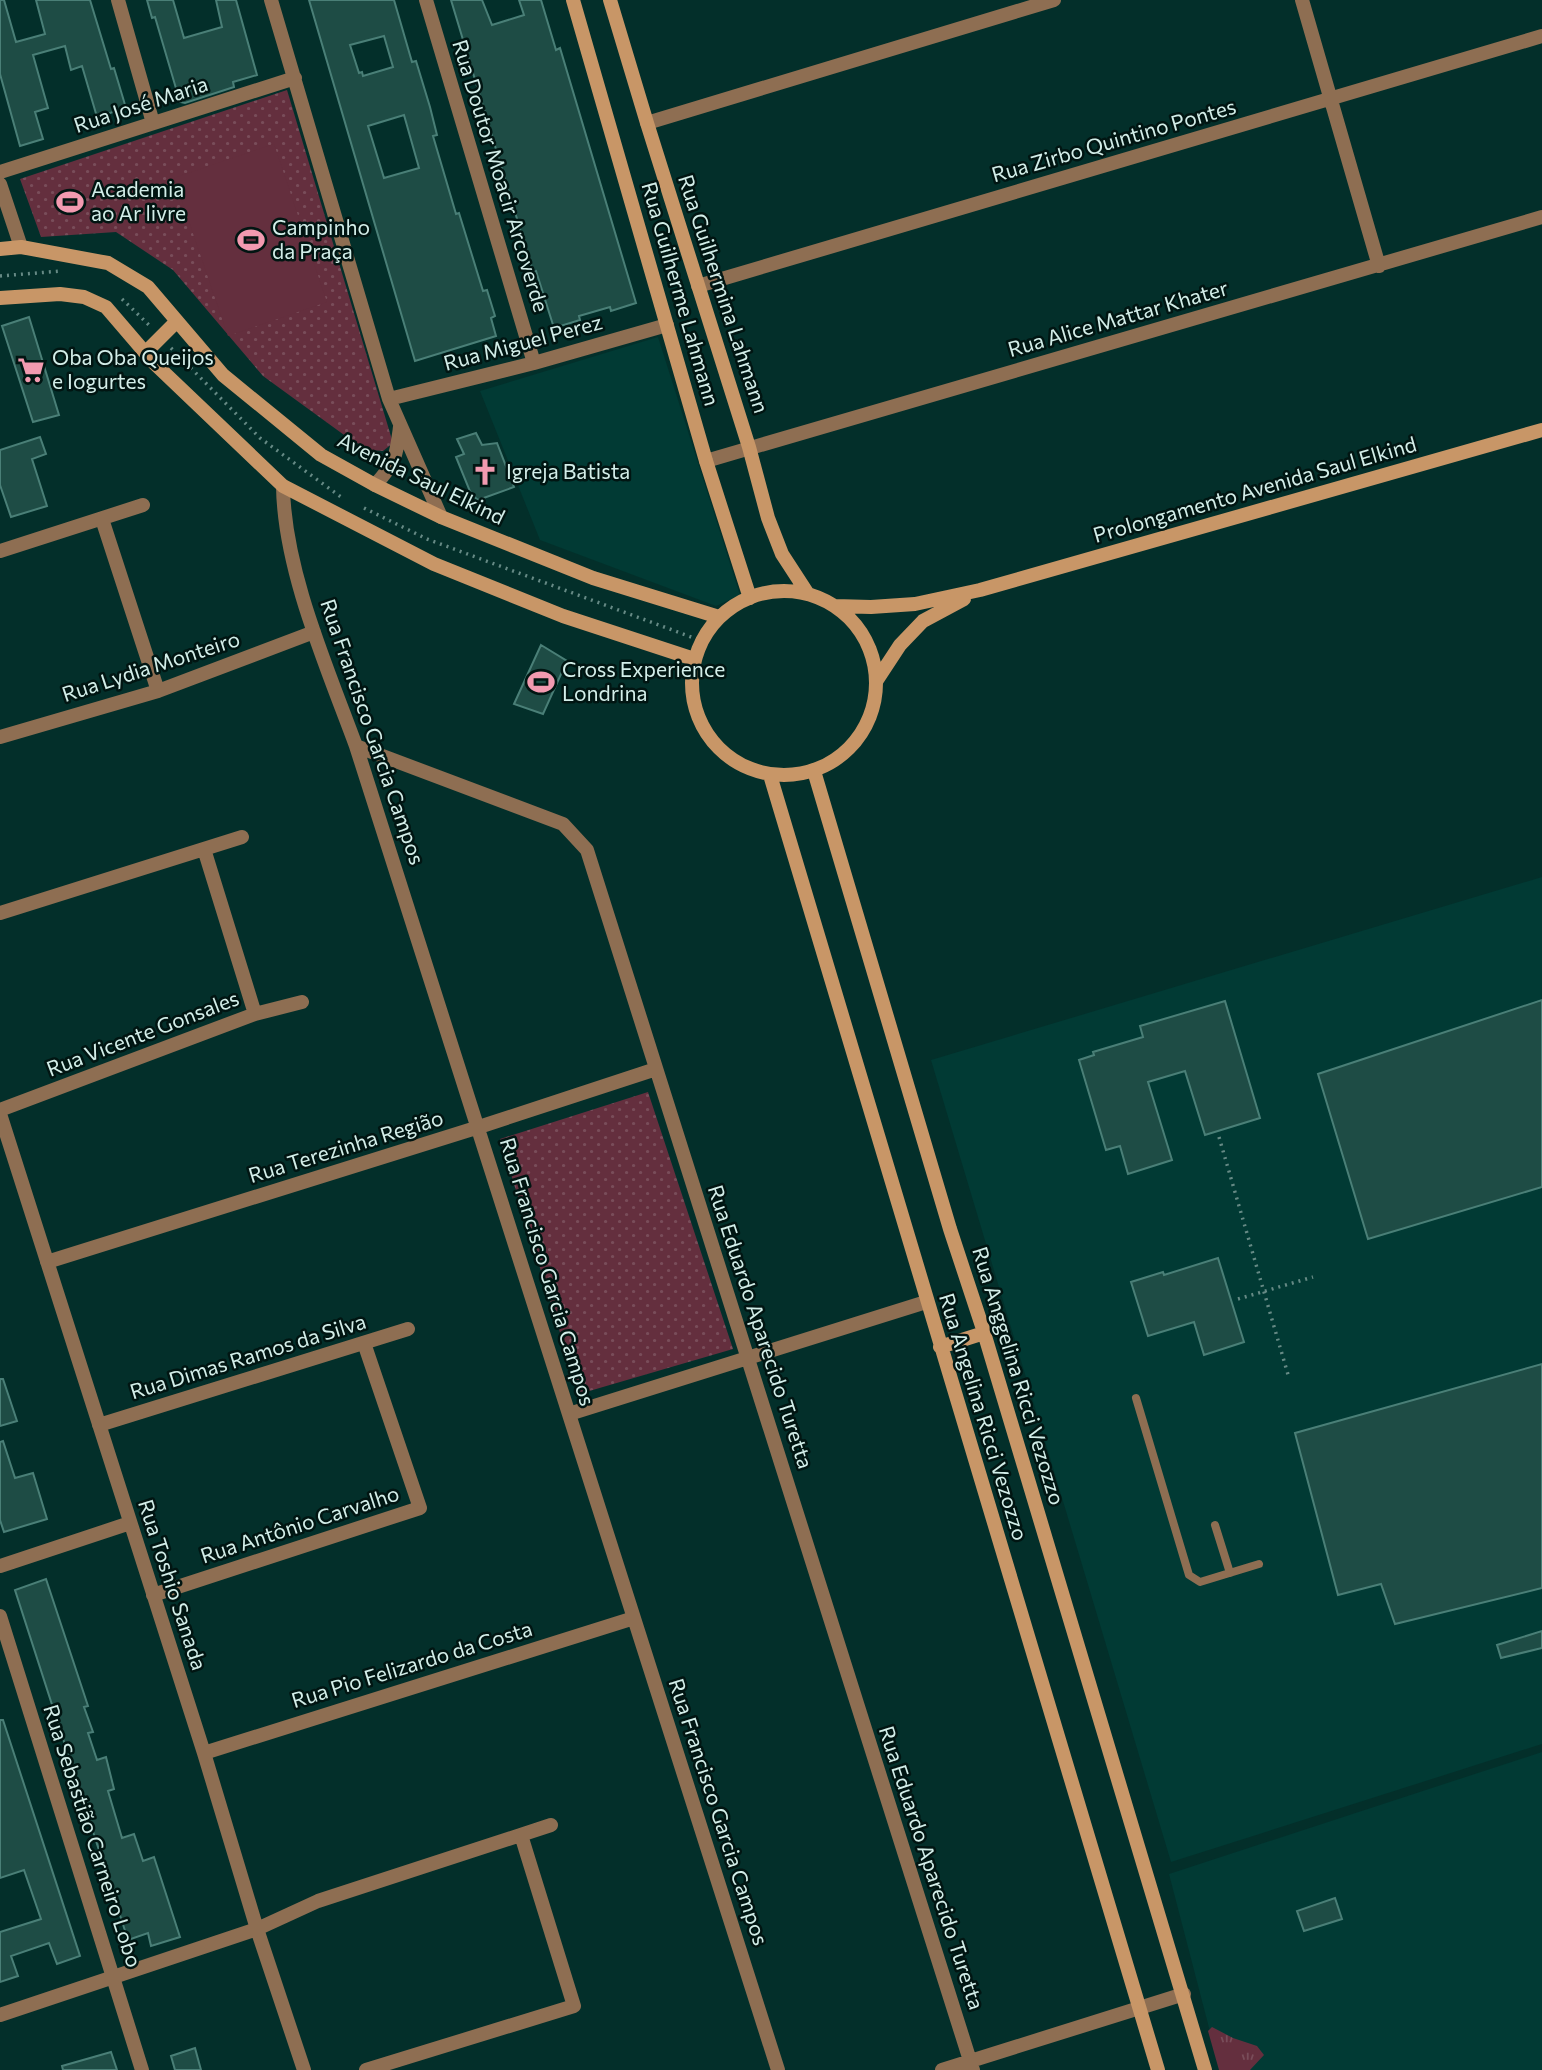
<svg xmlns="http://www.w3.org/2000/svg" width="1542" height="2070" viewBox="0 0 1542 2070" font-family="Commissioner,sans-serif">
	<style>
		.built { fill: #013a34 }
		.grass { fill: url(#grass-tufts) }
		.park { fill: url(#park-dots) }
		.garden { fill: #642f3e }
		.building { fill: #1e4c45; stroke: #4a7f77; stroke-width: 2; fill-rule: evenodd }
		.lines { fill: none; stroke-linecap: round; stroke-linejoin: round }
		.path { stroke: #668a85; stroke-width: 3.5; stroke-dasharray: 2 5; stroke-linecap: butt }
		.lane { stroke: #8e6e52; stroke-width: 8 }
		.street { stroke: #8e6e52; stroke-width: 14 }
		.secondary { stroke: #c89667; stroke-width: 14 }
		.labels { text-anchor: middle; stroke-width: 5; stroke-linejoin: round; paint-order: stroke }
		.street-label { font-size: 21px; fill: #d3eee9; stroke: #011512 }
		.poi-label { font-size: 21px; fill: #d3eee9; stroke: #011512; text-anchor: start }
	</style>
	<defs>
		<pattern id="grass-tufts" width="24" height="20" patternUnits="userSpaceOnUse" patternTransform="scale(1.75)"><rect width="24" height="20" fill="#642f3e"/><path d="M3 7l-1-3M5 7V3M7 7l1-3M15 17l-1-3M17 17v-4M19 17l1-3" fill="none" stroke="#794d5a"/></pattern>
		<pattern id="park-dots" width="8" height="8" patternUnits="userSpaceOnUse" patternTransform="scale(1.75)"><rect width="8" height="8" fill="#642f3e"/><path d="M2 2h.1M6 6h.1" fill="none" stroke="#794d5a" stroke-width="1.8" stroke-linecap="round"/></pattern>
	</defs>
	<rect width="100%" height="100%" fill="#032f2a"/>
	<path class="built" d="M658 337 740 595 716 606 540 540 480 391Z
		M1542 877V1744L1171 1862 931 1060Z
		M1542 1752V2070H1220L1169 1874Z"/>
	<path class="grass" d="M1212 2027 1233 2038 1257 2046 1264 2055 1250 2070H1219L1208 2031Z"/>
	<path class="park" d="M287 90 393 443 383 451 371 450 351 440 263 376 173 270 116 232 41 237 20 179Z
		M648 1092 733 1349 579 1394 500 1139Z"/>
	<path class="garden" d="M274 144 327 302 228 336 174 178Z"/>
	<path class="building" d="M0 0H4L16 42 45 34 36 0H90L111 69 114 68 126 108 97 117 82 66 71 70 65 46 33 55 48 108 35 112 43 139 20 146 0 74Z
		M147 0H173L184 38 222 27 216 0H236L257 75 233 82 234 87 185 103 180 102 155 17 152 18Z
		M309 0H394L412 62 416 61 430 107 437 135 433 136 456 214 459 213 483 291 487 290 495 316 491 318 496 336 415 361ZM384 36 393 67 363 76 362 72 359 73 350 45ZM404 115 419 168 384 178 368 126Z
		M451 0H482L492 25 524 15 519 0H541L556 50 560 48 636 303 611 311 610 307 579 316 580 320 554 328 536 271 533 272Z
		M29 317 59 415 33 422 2 326Z
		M476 433 482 445 497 443 514 487 478 500 471 494 456 457 464 454 457 439Z
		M40 437 46 454 32 459 47 506 11 517 0 485V450Z
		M541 645 567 661 543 714 514 704Z
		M1542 1000V1187L1368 1239 1318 1074Z
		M1225 1001 1260 1118 1205 1135 1185 1071 1148 1082 1172 1160 1128 1174 1120 1146 1106 1150 1079 1060 1094 1055 1093 1052 1143 1037 1140 1026Z
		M1218 1258 1244 1342 1204 1355 1194 1322 1148 1336 1131 1282 1163 1272 1164 1275Z
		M1542 1364V1588L1395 1624 1381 1584 1338 1595 1295 1433Z
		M0 1379H3L17 1421 0 1426Z
		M3 1441 15 1478 33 1473 47 1519 4 1532 0 1520V1442Z
		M46 1579 88 1706 84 1707 93 1732 88 1733 97 1760 106 1757 114 1789 108 1791 122 1838 134 1834 143 1861 154 1857 180 1937 151 1946 148 1933 128 1940 15 1590Z
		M1542 1631V1648L1501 1658 1497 1645Z
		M0 1720H3L80 1956 57 1964 49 1943 11 1956 18 1976 0 1982V1932L41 1919 24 1870 0 1878Z
		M1335 1898 1342 1919 1304 1931 1297 1911Z
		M195 2048 201 2070H175L171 2056Z
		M111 2052 117 2070H63L62 2066Z"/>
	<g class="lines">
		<path class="path" d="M0 276 61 271
			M122 299 151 327
			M171 348 260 438 341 497
			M364 508 427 539 702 641
			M1219 1137 1289 1378
			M1238 1299 1313 1277"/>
		<path class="lane" d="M1136 1398 1189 1575 1200 1582 1259 1564
			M1215 1525 1230 1573"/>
		<path class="street" d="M118 0 153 123
			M271 0 389 399 441 517
			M426 0 534 363
			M1302 0 1379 266
			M647 123 1054 0
			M0 172 295 78
			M0 184 21 247
			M698 286 1542 36
			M389 399 534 363 667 325
			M706 461 1542 217
			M375 485C396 462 396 457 400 427
			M283 486C284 570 327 667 356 746L778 2070
			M102 519 158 691
			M0 551 143 505
			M0 737 158 691 314 632
			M356 746 563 824 587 850 973 2070
			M204 849 255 1014
			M0 913 242 837
			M0 1110 255 1014 302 1002
			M0 1114 204 1753 257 1929 304 2070
			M47 1262 479 1127 656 1069
			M569 1414 926 1302
			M99 1425 408 1329
			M0 1566 130 1523
			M153 1595 420 1508 364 1343
			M0 1616 142 2070
			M204 1753 634 1618
			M0 2015 257 1929 318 1901 551 1825
			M366 2070 574 2006 521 1835
			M942 2070 1184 1994"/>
		<path class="secondary" d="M573 0 706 461 750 598
			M610 0 647 123 749 447 768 518 782 554 808 594
			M0 249 21 247 108 263 148 287 223 375 321 455 375 485 441 517 593 578 719 617
			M0 298 60 294 84 297 106 307 154 363 283 486 434 564 563 616 694 659
			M146 352 177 321
			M692 683a92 92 0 1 1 184 0a92 92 0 1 1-184 0Z
			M835 606 871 607 915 604 980 590 1542 430
			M877 680 900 645 923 621 964 599
			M814 771 950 1229 982 1326 1205 2070
			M770 775 1158 2070
			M940 1347 984 1333"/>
	</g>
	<defs>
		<symbol id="stadium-bare" viewBox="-9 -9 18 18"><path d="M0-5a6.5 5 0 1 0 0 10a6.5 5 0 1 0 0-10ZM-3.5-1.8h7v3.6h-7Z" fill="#f29ab0" stroke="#011512" stroke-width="2.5" paint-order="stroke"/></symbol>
		<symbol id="supermarket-bare" viewBox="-9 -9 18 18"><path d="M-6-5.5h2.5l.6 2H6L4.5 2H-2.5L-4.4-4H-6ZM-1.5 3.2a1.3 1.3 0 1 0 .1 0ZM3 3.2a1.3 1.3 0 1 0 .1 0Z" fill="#f29ab0" stroke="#011512" stroke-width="2.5" paint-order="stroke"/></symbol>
		<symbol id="church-bare" viewBox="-9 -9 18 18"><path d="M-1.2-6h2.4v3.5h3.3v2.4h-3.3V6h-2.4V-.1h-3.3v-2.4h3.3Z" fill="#f29ab0" stroke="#011512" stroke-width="2.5" paint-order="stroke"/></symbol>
	</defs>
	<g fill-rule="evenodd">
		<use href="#stadium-bare" x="51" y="183" width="38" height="38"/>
		<use href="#stadium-bare" x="232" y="221" width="38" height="38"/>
		<use href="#supermarket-bare" x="12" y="351" width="38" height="38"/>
		<use href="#church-bare" x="466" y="453" width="38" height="38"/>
		<use href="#stadium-bare" x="522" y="663" width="38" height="38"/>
	</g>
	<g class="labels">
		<g class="street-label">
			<text transform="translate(141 105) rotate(-18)" y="7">Rua José Maria</text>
			<text transform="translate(1114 141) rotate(-16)" y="7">Rua Zirbo Quintino Pontes</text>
			<text transform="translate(500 176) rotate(73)" y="7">Rua Doutor Moacir Arcoverde</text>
			<text transform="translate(680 294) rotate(74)" y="7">Rua Guilherme Lahmann</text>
			<text transform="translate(723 294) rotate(72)" y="7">Rua Guilhermina Lahmann</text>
			<text transform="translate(1118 319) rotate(-16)" y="7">Rua Alice Mattar Khater</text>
			<text transform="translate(523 343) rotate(-15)" y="7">Rua Miguel Perez</text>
			<text transform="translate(421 479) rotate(26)" y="7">Avenida Saul Elkind</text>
			<text transform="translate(1255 490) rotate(-16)" y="7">Prolongamento Avenida Saul Elkind</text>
			<text transform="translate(151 667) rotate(-18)" y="7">Rua Lydia Monteiro</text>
			<text transform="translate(372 732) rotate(71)" y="7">Rua Francisco Garcia Campos</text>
			<text transform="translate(143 1034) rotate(-21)" y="7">Rua Vicente Gonsales</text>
			<text transform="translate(346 1147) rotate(-17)" y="7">Rua Terezinha Região</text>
			<text transform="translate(547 1272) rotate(73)" y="7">Rua Francisco Garcia Campos</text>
			<text transform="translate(760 1327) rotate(72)" y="7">Rua Eduardo Aparecido Turetta</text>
			<text transform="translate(248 1357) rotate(-17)" y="7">Rua Dimas Ramos da Silva</text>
			<text transform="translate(1018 1376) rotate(73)" y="7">Rua Anggelina Ricci Vezozzo</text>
			<text transform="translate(983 1417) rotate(73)" y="7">Rua Angelina Ricci Vezozzo</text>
			<text transform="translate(300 1525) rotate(-18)" y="7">Rua Antônio Carvalho</text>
			<text transform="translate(172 1585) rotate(72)" y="7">Rua Toshio Sanada</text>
			<text transform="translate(412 1665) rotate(-17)" y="7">Rua Pio Felizardo da Costa</text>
			<text transform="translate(718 1812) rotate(72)" y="7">Rua Francisco Garcia Campos</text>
			<text transform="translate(92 1836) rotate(72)" y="7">Rua Sebastião Carneiro Lobo</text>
			<text transform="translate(931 1868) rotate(72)" y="7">Rua Eduardo Aparecido Turetta</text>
		</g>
		<g class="poi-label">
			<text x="91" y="197">Academia<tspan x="91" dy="24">ao Ar livre</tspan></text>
			<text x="272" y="235">Campinho<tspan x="272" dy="24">da Praça</tspan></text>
			<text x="52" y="365">Oba Oba Queijos<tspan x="52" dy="24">e Iogurtes</tspan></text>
			<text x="506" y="479">Igreja Batista</text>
			<text x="562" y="677">Cross Experience<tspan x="562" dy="24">Londrina</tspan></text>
		</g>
	</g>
</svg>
